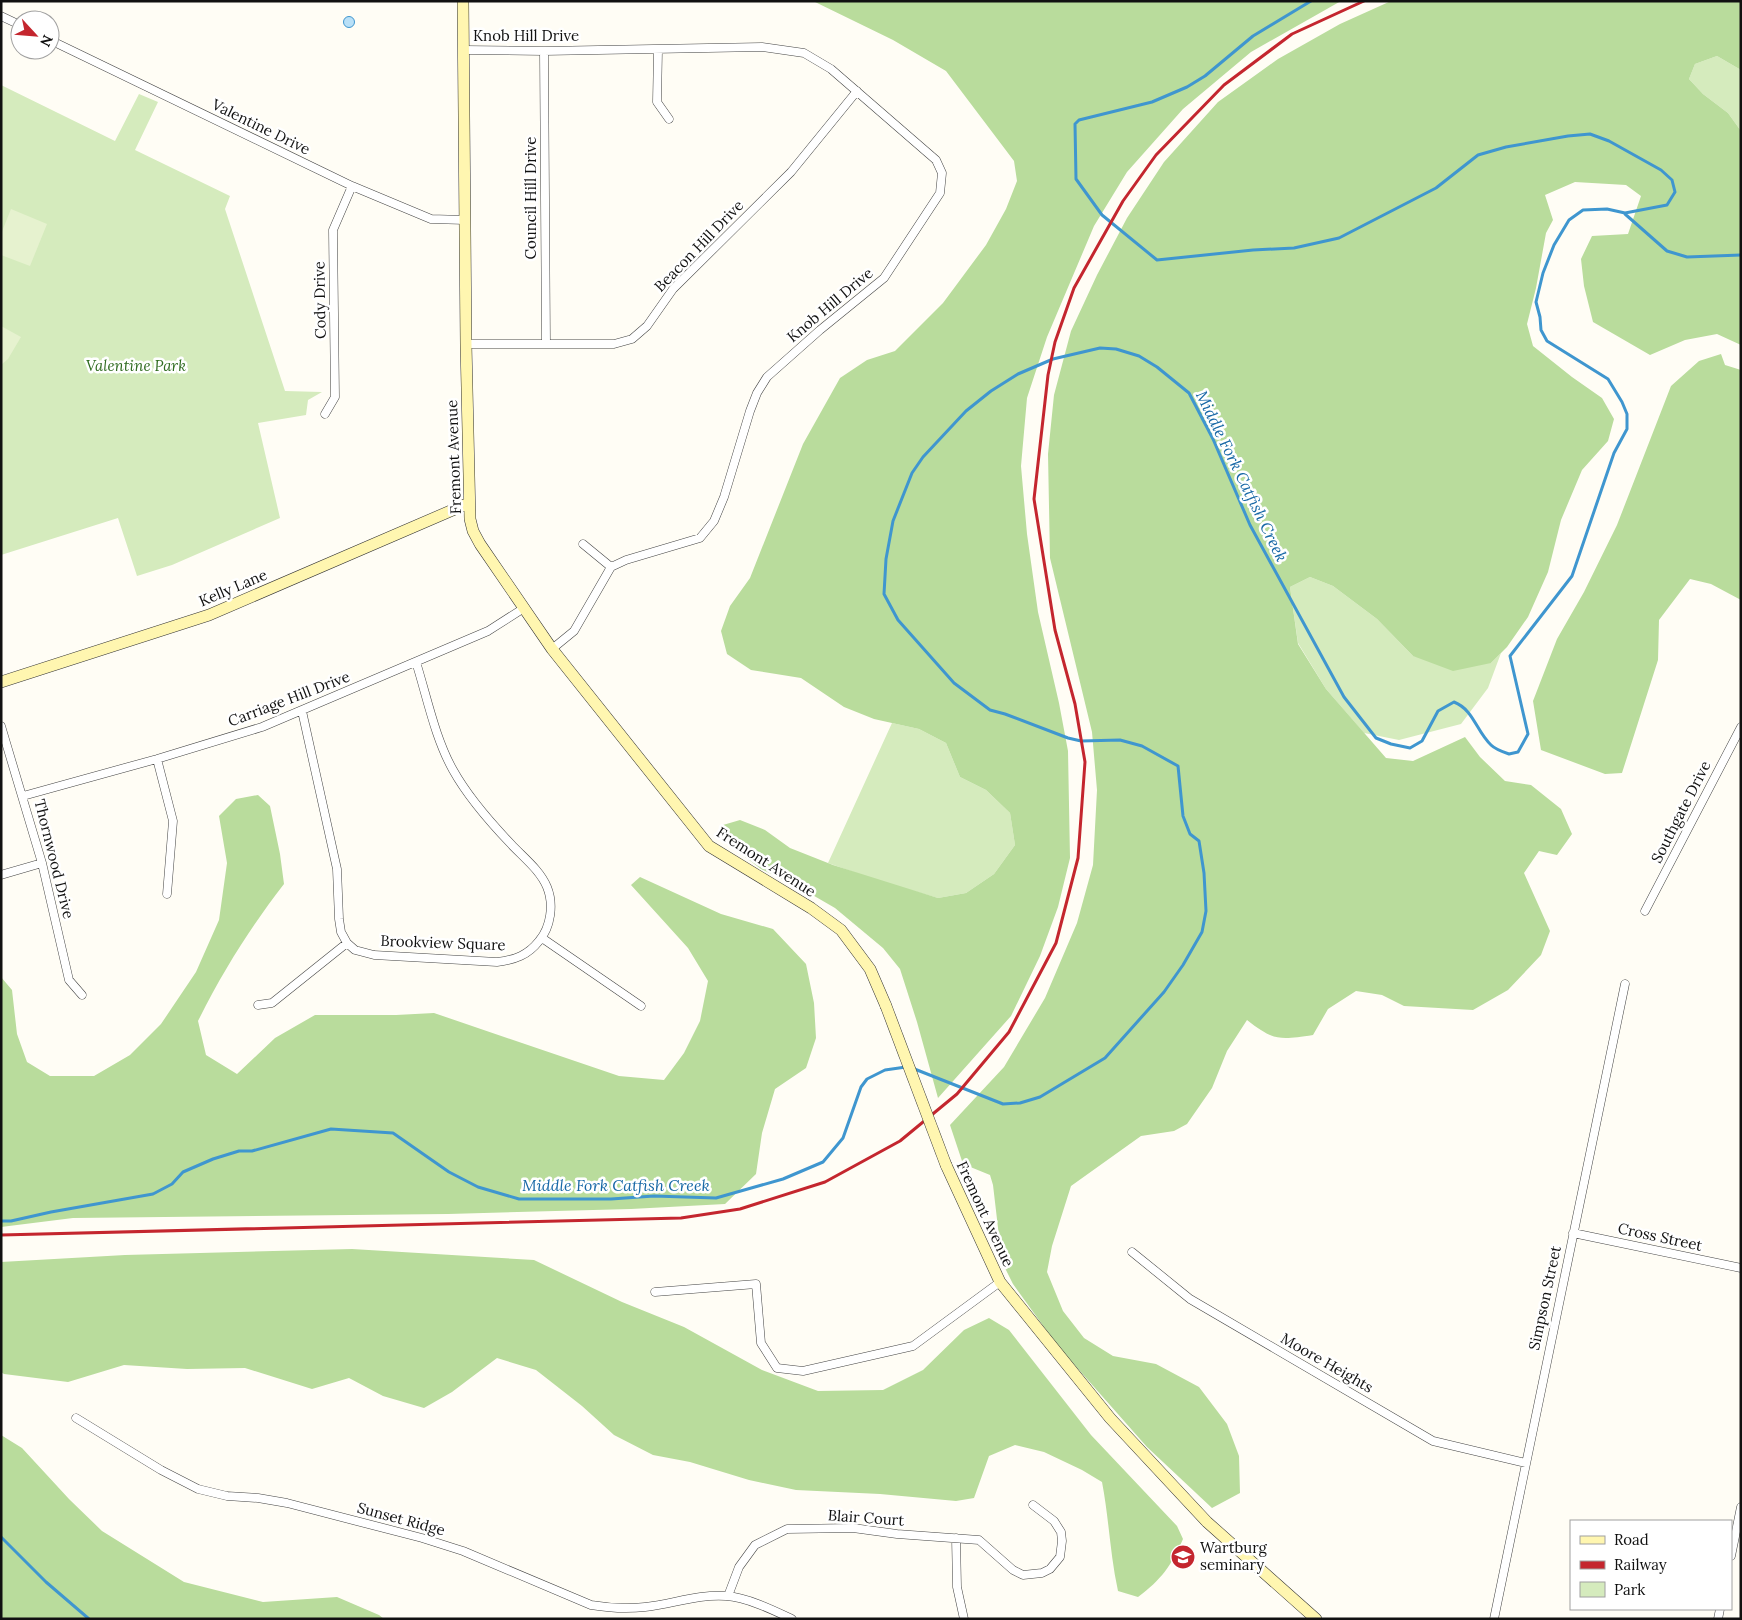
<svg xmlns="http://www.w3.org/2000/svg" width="1742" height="1620" viewBox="0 0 1742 1620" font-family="Lora,serif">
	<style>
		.green { fill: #d5ebbd }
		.forest { fill: #b9dc9c }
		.pitch { fill: #e6f2cf }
		.water { fill: #b9e0f7; stroke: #3f96cf }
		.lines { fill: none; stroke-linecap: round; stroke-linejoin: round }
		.stream { stroke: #3f96cf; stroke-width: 3 }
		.street-casing { stroke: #444; stroke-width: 9 }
		.secondary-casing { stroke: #333; stroke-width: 12 }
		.street { stroke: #fff; stroke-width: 8 }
		.secondary { stroke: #fff6b0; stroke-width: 11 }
		.rail { stroke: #c4262e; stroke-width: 3 }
		.secondary-bridge-casing { stroke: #333; stroke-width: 12; stroke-linecap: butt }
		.secondary-bridge { stroke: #fff6b0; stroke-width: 11 }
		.labels { text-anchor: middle; stroke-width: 5; stroke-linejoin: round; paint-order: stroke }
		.street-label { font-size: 15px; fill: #111; stroke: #fff }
		.park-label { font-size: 15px; font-style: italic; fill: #2f6b1f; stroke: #fff }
		.poi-label { font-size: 15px; fill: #111; stroke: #fff; text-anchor: start }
		.water-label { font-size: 16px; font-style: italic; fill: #1768a6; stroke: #fff }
	</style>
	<rect width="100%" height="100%" fill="#fffdf5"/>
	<path class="green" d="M1717 56 1741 70V131L1728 113 1703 94 1689 79 1695 64Z
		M1 85 115 141 139 94 158 102 135 150 230 196 225 209 285 391 322 392 308 400 306 415 258 423 280 518 172 565 137 576 118 518 1 555Z
		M1310 577 1333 586 1377 619 1413 656 1491 663 1501 653 1488 688 1461 724 1399 740 1364 733 1326 689 1298 643 1290 587Z
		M892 723 919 729 946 743 960 777 986 790 1010 813 1015 845 994 874 966 893 938 898 879 881 828 863Z"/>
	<path class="forest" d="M813 1H1341L1251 52 1183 109 1127 172 1094 226 1047 337 1027 398 1021 466 1027 534 1038 612 1059 703 1068 751 1070 858 1058 907 1040 956 1011 1016 938 1098 917 1022 900 969 883 948 835 908 797 886 761 869 720 838 723 825 740 820 765 830 790 848 833 865 938 898 966 893 994 874 1015 845 1010 813 986 790 960 777 946 743 919 729 874 719 844 707 801 678 751 670 727 654 721 631 730 606 750 578 803 444 840 378 867 360 895 351 943 303 986 245 1006 209 1017 181 1014 161 946 71 893 40Z
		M1391 1H1741V70L1717 56 1695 64 1689 79 1703 94 1728 113 1741 131V345L1717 334 1685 340 1650 355 1593 322 1584 286 1581 259 1592 236 1628 234 1641 196 1626 185 1575 182 1545 195 1553 220 1546 233 1536 288 1527 324 1533 346 1572 377 1602 398 1614 419 1608 441 1582 470 1561 520 1548 572 1528 617 1507 647 1491 663 1453 671 1413 656 1377 619 1333 586 1310 577 1290 587 1298 644 1326 689 1386 758 1413 761 1465 737 1480 757 1505 781 1531 785 1561 809 1572 834 1557 855 1539 851 1524 873 1550 931 1541 955 1508 990 1473 1010 1404 1006 1382 995 1356 991 1328 1009 1313 1035C1279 1040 1274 1041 1247 1020L1227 1051 1212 1088 1187 1124 1174 1131 1141 1136 1071 1186 1052 1246 1047 1272 1063 1311 1084 1338 1113 1356 1156 1364 1199 1387 1227 1424 1239 1456 1240 1493 1212 1508 1147 1447 1057 1345 1013 1284 1002 1262 993 1185 990 1175 963 1164 950 1125 1004 1067 1045 998 1077 923 1093 865 1097 790 1092 732 1050 558 1048 454 1054 395 1071 331 1097 275 1127 218 1164 162 1218 102 1278 59 1340 24Z
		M1721 354 1725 365 1741 370V600L1711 584 1690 579 1659 620 1658 660 1622 773 1605 774 1541 750 1533 701 1557 639 1584 592 1617 525 1671 386 1699 361Z
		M258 795 270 806 280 854 284 884C250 928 223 971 198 1021L206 1055 237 1074 275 1038 315 1015H396L434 1013 619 1076 664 1080 684 1053 700 1021 708 981 688 948 631 885 640 877 721 914 773 929 806 964 814 1003 816 1038 806 1068 775 1089 762 1133 756 1174 725 1204 631 1209 448 1214 73 1218 1 1227V977L12 990 17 1034 27 1062 50 1076H94L130 1055 161 1024 196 972 219 920 227 863 219 816 236 799Z
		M352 1249 534 1260 622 1302 684 1327 762 1370 818 1391 883 1390 923 1370 964 1330 989 1318 1009 1330 1091 1435 1177 1526 1183 1539C1171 1566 1162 1579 1138 1597L1118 1591C1110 1555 1109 1518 1102 1482L1082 1470 1044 1452 1015 1445 989 1456 974 1498 956 1501 880 1494 796 1490 749 1480 690 1462 653 1455 614 1435 582 1406 536 1370 497 1358 452 1392 424 1408 383 1396 349 1378 312 1389 245 1368 187 1369 124 1365 68 1382 4 1374 1 1372V1262L125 1255Z
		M1 1435 22 1448 69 1499 102 1531 184 1582 263 1602 337 1597 379 1615 384 1619H1Z"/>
	<path class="pitch" d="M11 209 47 224 30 266 1 255V234Z
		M1 326 21 337 8 359 1 365Z"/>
	<path class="water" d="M343.5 22a5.5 5.5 0 1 1 11 0a5.5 5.5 0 1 1-11 0Z"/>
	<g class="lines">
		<path class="stream" d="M1625 214 1667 251 1687 257 1741 255
			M912 1068 1003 1104 1020 1103 1040 1097 1105 1058 1164 992 1183 965 1202 932 1206 911 1204 873 1199 841 1190 834 1183 816 1178 766 1142 746 1120 740 1081 741 1068 738 1005 714 990 710 954 683 898 620 884 594 886 559 893 521 912 473 923 457 966 411 991 391 1018 374 1053 359 1100 348 1116 349 1139 356 1157 367 1189 393 1213 439 1250 525 1344 697 1376 738 1391 744 1410 748 1422 741 1438 711 1454 702C1474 710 1476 731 1491 745 1495 749 1503 752 1509 754L1518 752 1528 734 1510 656 1572 576 1614 453 1627 429V414L1622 402 1608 379 1547 341 1541 330 1540 317 1536 302 1543 273 1554 245 1569 220 1583 210 1607 209 1625 213 1667 205 1675 192 1672 180 1661 170 1609 141 1590 134 1568 136 1506 147 1478 155 1436 188 1339 238 1294 248 1253 250 1157 260 1102 215 1076 179 1075 124 1079 120 1152 102 1187 87 1205 76 1253 36 1311 1
			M1 1221H11L51 1212 153 1194 172 1184 183 1172 213 1159 239 1151H252L331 1129 393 1133 449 1172 478 1187 519 1199H611L654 1196 716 1198 783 1179 823 1162 843 1138 861 1087 867 1079 885 1070 906 1067
			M1 1537 46 1582 89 1619"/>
		<defs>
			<path id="street" d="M1 16 20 25
				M50 40 352 186 431 219 465 220
				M464 50 544 51 762 47 804 53 831 69 936 160 942 173 940 193 884 278 820 330 767 377 757 393 750 411 724 497 714 521 700 538 626 560 611 567 574 631 552 649
				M658 50 657 102 669 119
				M544 51 546 344
				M466 344H614L632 339 647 326 673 289 791 172 857 91
				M325 414 335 397 333 230 352 186
				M583 544 611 567
				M302 711 337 869 339 919 341 932 347 943 355 950 374 955 497 962C515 960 528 955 539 941 551 927 554 904 547 887 540 870 523 857 511 844 489 821 468 797 453 770 435 738 427 697 416 662
				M1 726 42 863 69 980 82 995
				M157 759 173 821 167 894
				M23 796 157 759 262 727 488 631 524 608
				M1 875 42 863
				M1645 911 1741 727
				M542 938 641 1006
				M258 1005 272 1003 347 943
				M1573 1233 1741 1268
				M1132 1252 1190 1299 1433 1441 1526 1463
				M655 1292 756 1284 761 1343 777 1368 803 1371 913 1346 1000 1282
				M76 1418 161 1470 198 1489 227 1496 258 1498 287 1503 422 1538 463 1551 591 1605C609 1608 627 1609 645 1607 673 1604 698 1594 726 1596 746 1597 773 1610 792 1619
				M956 1538 957 1587 964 1619
				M1731 1556 1741 1507
				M728 1596 739 1567 755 1545 787 1529 853 1528 897 1534 979 1540 1013 1570 1023 1575 1042 1573 1050 1569 1060 1557 1062 1541 1061 1532 1054 1521 1033 1505
				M1494 1619 1625 984
				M1718 1619 1720 1609"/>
			<path id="secondary" d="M463 1 466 344 470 519 473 531 480 544 552 649 709 846 811 908 841 930 870 969 886 1006
				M1 682 209 615 469 503
				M946 1165 1000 1282 1110 1418 1207 1522 1316 1619"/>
		</defs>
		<use href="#street" class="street-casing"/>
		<use href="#secondary" class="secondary-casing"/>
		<use href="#street" class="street"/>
		<use href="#secondary" class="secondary"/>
		<path class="rail" d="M1 1235 681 1218 740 1209 825 1182 900 1141 957 1094 1009 1032 1056 943 1078 858 1085 762 1075 704 1055 630 1034 499 1048 375 1055 342 1074 288 1123 201 1156 155 1224 85 1292 34 1364 1"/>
		<defs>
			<path id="secondary-bridge" d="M886 1006 946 1165"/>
		</defs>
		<use href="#secondary-bridge" class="secondary-bridge-casing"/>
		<use href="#secondary-bridge" class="secondary-bridge"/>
	</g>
	<defs>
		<symbol id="university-disc" viewBox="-11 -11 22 22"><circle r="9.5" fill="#c4262e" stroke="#fff"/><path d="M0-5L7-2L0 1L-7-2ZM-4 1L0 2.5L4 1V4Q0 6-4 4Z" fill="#fff"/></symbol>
	</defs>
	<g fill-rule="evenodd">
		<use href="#university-disc" x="1169" y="1543" width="28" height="28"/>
	</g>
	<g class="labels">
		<g class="street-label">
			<text x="526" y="41">Knob Hill Drive</text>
			<text transform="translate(261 127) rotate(26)" y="5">Valentine Drive</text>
			<text transform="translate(531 198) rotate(-90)" y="5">Council Hill Drive</text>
			<text transform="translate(699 246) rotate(-46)" y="5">Beacon Hill Drive</text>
			<text transform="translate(320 300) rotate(-91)" y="5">Cody Drive</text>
			<text transform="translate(830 305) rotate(-40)" y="5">Knob Hill Drive</text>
			<text transform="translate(454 457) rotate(-92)" y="5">Fremont Avenue</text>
			<text transform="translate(233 588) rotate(-23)" y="5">Kelly Lane</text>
			<text transform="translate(289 699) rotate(-21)" y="5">Carriage Hill Drive</text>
			<text transform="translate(1681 812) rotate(-63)" y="5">Southgate Drive</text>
			<text transform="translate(54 859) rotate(76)" y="5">Thornwood Drive</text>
			<text transform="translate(766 862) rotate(33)" y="5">Fremont Avenue</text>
			<text transform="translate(443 943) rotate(2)" y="5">Brookview Square</text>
			<text transform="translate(985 1214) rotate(65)" y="5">Fremont Avenue</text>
			<text transform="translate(1660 1237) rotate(12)" y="5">Cross Street</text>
			<text transform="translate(1545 1298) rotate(-78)" y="5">Simpson Street</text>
			<text transform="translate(1327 1363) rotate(30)" y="5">Moore Heights</text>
			<text transform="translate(866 1518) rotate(4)" y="5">Blair Court</text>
			<text transform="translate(401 1519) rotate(15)" y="5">Sunset Ridge</text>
		</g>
		<g class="park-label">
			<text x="136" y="371">Valentine Park</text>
		</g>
		<g class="poi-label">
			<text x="1200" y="1553">Wartburg<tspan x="1200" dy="17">seminary</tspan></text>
		</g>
		<g class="water-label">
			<text transform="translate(1242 476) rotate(64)" y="6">Middle Fork Catfish Creek</text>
			<text x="616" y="1191">Middle Fork Catfish Creek</text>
		</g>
	</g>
	<rect width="1742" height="1620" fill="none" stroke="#111111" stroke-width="5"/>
	<rect x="1570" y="1520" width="162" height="90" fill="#ffffff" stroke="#a0a0a0"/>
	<rect x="1580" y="1536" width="25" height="8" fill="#fff6b0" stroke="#a0a0a0"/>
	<text x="1614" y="1545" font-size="15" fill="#111111">Road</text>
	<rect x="1580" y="1561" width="25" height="8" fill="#c4262e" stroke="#a0a0a0"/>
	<text x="1614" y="1570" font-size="15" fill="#111111">Railway</text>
	<rect x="1580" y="1582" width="25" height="15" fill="#d5ebbd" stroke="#a0a0a0"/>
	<text x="1614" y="1595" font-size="15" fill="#111111">Park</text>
	<g transform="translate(35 35) rotate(116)"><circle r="24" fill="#ffffff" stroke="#a0a0a0"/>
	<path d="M0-4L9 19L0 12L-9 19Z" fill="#c4262e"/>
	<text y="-8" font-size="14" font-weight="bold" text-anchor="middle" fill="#111111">N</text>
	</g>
</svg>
